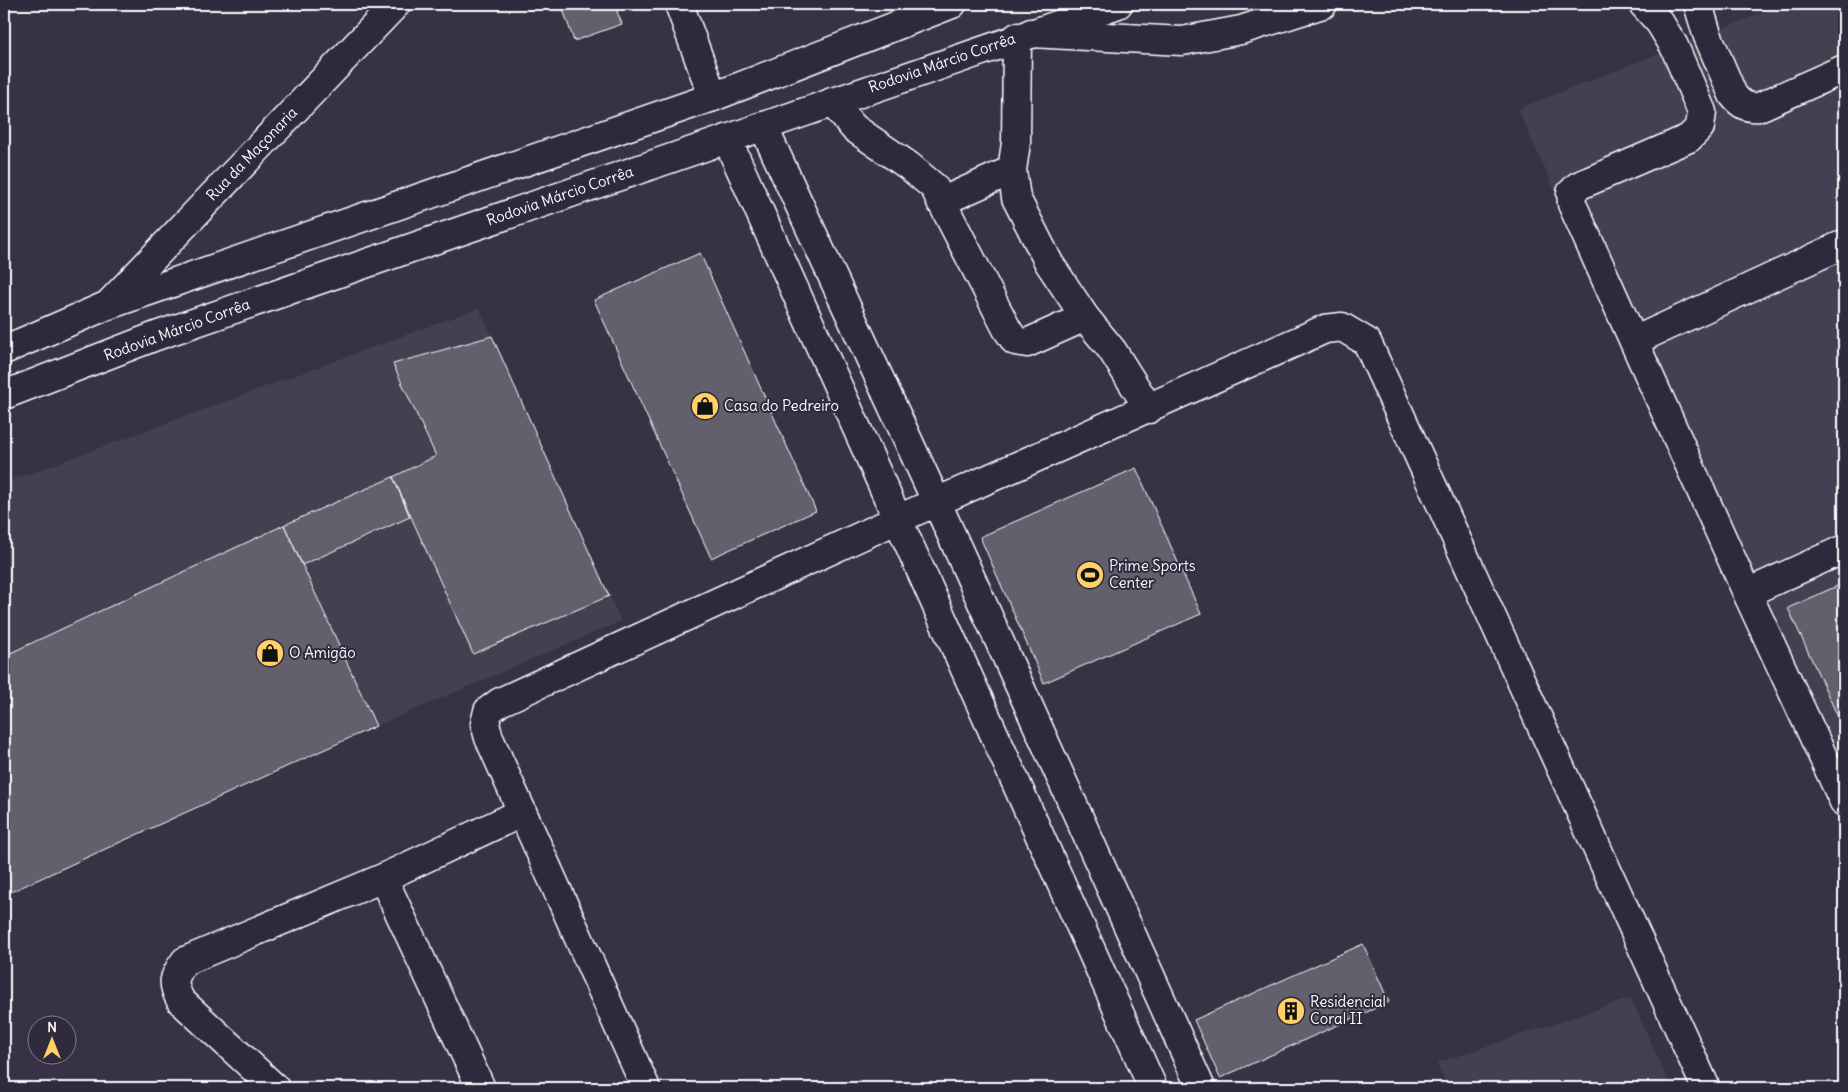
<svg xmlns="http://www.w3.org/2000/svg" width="1848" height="1092" viewBox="0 0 1848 1092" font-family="Delius,sans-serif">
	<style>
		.built { fill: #444051 }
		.building { fill: #635f6d; stroke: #fff }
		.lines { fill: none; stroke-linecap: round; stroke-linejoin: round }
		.minor-casing { stroke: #fff; stroke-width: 31 }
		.highway-casing { stroke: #fff; stroke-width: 31 }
		.minor { stroke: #2f2a3d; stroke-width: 28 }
		.highway { stroke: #2f2a3d; stroke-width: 28 }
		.labels { text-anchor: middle; stroke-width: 4; stroke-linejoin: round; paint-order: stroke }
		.street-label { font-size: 15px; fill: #fff; stroke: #2f2a3d }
		.poi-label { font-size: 15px; fill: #fff; stroke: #2f2a3d; text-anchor: start }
	</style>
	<rect width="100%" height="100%" fill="#373345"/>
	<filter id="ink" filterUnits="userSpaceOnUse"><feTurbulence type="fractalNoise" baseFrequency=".02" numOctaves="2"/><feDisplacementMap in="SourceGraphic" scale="10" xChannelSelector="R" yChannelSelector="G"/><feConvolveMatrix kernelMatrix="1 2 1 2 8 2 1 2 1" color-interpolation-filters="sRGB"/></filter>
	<g filter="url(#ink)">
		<path class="built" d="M1785 4H1844V829L1518 109Z
			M479 308 621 621 376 726 4 895V483Z
			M1631 998 1671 1088H1448L1437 1063Z"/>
		<path class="building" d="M561 4H614L622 24 574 41Z
			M700 253 816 511 711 558 594 300Z
			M492 336 609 596 473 654 393 477 436 456 393 364Z
			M1136 468 1201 614 1044 683 980 537Z
			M393 477 410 517 302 565 284 525Z
			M284 525 376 726 4 895V656Z
			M1844 583V730L1788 608Z
			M1363 944 1389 1002 1220 1078 1194 1020Z"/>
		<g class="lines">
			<defs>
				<path id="minor" d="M679 4 713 97
					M1643 4 1660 23 1674 46 1702 112 1700 127 1689 138 1578 186 1571 193 1572 204 1747 593 1844 549
					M1698 4 1707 34 1733 95C1741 105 1747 108 1759 107L1844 69
					M1031 33 1182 41 1241 30 1323 4
					M1017 37 1016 143 1012 170 1016 198 1049 263 1085 317
					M832 102 854 128 909 166 934 187 1007 329 1015 341 1027 343 1085 317 1112 350 1149 409
					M763 126 937 503 1201 1088
					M727 139 1153 1088
					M941 202 1012 170
					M108 305 396 4
					M1634 341 1844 244
					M1747 593 1844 802
					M383 878 481 1088
					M275 1088 181 1001C171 983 173 977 185 961L383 878 521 813
					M646 1088 489 738 485 724 488 711 500 702 896 520 1325 329 1342 327 1367 342 1706 1088"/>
				<path id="highway" d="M4 350 108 305 713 97 952 4
					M4 395 156 336 1118 4"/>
			</defs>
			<use href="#minor" class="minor-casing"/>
			<use href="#highway" class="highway-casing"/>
			<use href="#minor" class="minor"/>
			<use href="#highway" class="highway"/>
		</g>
	</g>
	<defs>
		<symbol id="shop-disc" viewBox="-11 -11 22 22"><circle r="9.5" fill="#ffd166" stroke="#2f2a3d"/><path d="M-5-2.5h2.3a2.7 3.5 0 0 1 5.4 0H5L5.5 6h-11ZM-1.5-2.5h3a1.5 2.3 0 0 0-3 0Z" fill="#111"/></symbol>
		<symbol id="stadium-disc" viewBox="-11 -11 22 22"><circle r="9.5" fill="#ffd166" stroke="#2f2a3d"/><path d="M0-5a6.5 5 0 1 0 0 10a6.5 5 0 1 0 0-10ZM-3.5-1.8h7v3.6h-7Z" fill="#111"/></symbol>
		<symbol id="building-disc" viewBox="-11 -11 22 22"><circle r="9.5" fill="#ffd166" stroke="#2f2a3d"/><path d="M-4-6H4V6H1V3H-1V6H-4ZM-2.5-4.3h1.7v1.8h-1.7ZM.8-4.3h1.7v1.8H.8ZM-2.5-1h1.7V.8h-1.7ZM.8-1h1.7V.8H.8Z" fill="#111"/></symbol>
	</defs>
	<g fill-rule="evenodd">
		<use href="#shop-disc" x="689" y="390" width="32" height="32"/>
		<use href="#stadium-disc" x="1074" y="559" width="32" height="32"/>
		<use href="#shop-disc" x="254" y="637" width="32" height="32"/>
		<use href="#building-disc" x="1275" y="995" width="32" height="32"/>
	</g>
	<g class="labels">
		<g class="street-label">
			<text transform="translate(942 63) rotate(-19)" y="5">Rodovia Márcio Corrêa</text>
			<text transform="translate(252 154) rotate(-46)" y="5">Rua da Maçonaria</text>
			<text transform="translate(560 196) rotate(-19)" y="5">Rodovia Márcio Corrêa</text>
			<text transform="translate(177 330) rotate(-20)" y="5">Rodovia Márcio Corrêa</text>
		</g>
		<g class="poi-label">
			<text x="724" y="411">Casa do Pedreiro</text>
			<text x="1109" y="571">Prime Sports<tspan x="1109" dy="17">Center</tspan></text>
			<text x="289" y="658">O Amigão</text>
			<text x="1310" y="1007">Residencial<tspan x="1310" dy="17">Coral II</tspan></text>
		</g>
	</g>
	<rect width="1848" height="1092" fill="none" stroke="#2f2a3d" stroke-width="20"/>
	<rect x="10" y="10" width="1828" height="1072" fill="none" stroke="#fff" stroke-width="2" filter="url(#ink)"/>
	<g transform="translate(52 1040)"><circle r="24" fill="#2f2a3d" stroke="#827f8b"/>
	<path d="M0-4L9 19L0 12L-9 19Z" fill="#ffd166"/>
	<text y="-8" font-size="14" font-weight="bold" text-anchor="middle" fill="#ffffff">N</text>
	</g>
</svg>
